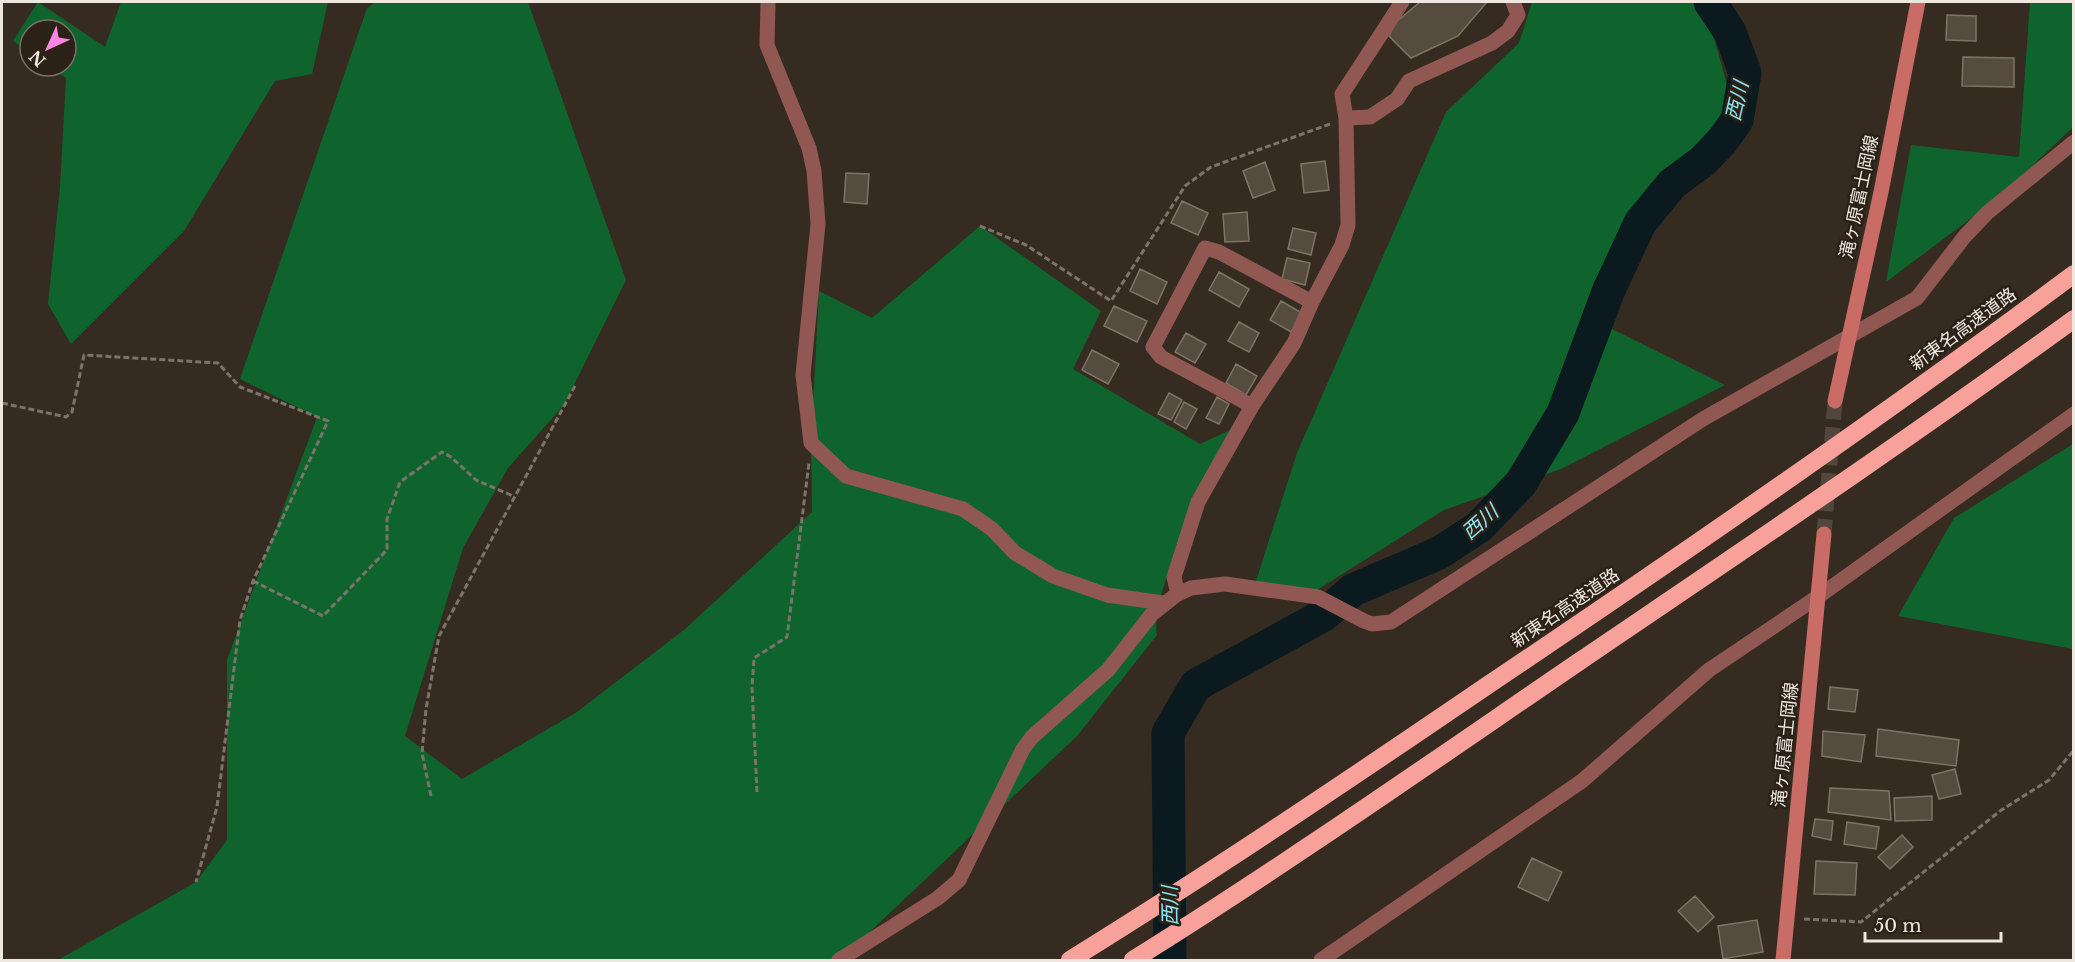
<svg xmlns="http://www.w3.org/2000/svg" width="2075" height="962" viewBox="0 0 2075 962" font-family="'Libre Baskerville','Noto Sans JP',serif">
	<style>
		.forest { fill: #0f642e }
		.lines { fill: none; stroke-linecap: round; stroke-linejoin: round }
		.river { stroke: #0a1a1e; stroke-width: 33 }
		.building { fill: #554b3e; stroke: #7e7365; stroke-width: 1.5 }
		.secondary-tunnel { stroke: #51473d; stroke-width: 15; stroke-dasharray: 15 8; stroke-linecap: butt }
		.path { stroke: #7c746a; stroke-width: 3; stroke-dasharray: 6 3; stroke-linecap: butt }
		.minor { stroke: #915752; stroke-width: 15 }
		.secondary { stroke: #c96c65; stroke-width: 15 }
		.motorway { stroke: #f8a19a; stroke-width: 18 }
		.labels { text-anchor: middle; stroke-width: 5; stroke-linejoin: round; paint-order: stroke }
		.street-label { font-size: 18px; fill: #ede7df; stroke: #2b2116 }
		.water-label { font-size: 20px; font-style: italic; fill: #8de4f5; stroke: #2b2116 }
	</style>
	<rect width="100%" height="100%" fill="#352b20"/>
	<path class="forest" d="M38 2 105 47 121 2H328L312 74 275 81 184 231 71 344 48 304 60 187 66 78 49 66H66V30H30V53L13 41Z
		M376 2H528L626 280 564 405 508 468 463 548 405 736 462 779 577 712 685 629 812 512 811 443 819 291 872 318 980 226 1101 311 1073 369 1200 444 1241 425C1218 472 1148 587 1157 635L1077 736 840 960H58L196 882 227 840V660L317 417 240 379 367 8Z
		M1532 2H1693L1714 38 1737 120 1640 223 1612 329 1725 385 1561 469 1444 510 1317 590 1255 584 1297 453 1446 112 1519 43Z
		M2030 2H2073V127L2001 196 1886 282 1911 145 2019 157Z
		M2073 444V649L1898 616 1954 518Z"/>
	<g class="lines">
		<path class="river" d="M1170 960 1168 733 1196 685 1324 615 1353 590 1439 553 1479 527 1521 483 1563 413 1608 292 1640 223 1672 184 1703 161 1723 140 1737 120 1745 73 1730 32 1710 2"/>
	</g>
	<path class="building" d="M1420 2H1487L1458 36 1411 58 1389 36 1395 23Z
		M1947 15 1976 16V41L1946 40Z
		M1963 57 2014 58V87L1962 86Z
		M1325 161 1329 190 1304 193 1301 164Z
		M1265 162 1275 190 1253 198 1243 171Z
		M846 173 869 174 867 204 844 202Z
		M1182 201 1208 213 1198 235 1171 223Z
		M1247 212 1249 241 1225 242 1223 214Z
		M1293 228 1316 233 1311 255 1288 249Z
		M1287 258 1310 263 1305 285 1282 279Z
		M1140 269 1167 282 1157 304 1130 291Z
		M1219 272 1249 289 1239 307 1209 290Z
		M1281 301 1302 313 1291 332 1270 320Z
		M1114 306 1147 321 1137 342 1104 326Z
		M1239 322 1259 333 1249 352 1228 341Z
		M1186 333 1206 344 1195 363 1175 352Z
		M1092 350 1119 364 1108 384 1082 370Z
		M1236 364 1257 376 1246 395 1226 383Z
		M1169 393 1182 400 1171 420 1158 414Z
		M1217 397 1229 404 1219 424 1206 418Z
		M1184 402 1197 409 1186 429 1174 422Z
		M1830 687 1858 690 1855 712 1828 709Z
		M1878 729 1959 740 1956 766 1876 756Z
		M1823 731 1865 735 1861 762 1822 756Z
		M1955 769 1961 794 1939 799 1932 775Z
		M1830 788 1889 791 1891 820 1828 812Z
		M1932 796V820L1895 821 1894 798Z
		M1815 819 1833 821 1831 840 1812 836Z
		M1847 822 1879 827 1876 849 1844 844Z
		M1902 835 1913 847 1890 869 1878 857Z
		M1532 858 1562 872 1548 901 1518 887Z
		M1816 861 1857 863 1855 895 1814 894Z
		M1695 896 1714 917 1698 932 1678 911Z
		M1757 920 1763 952 1723 959 1718 926Z"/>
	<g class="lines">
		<path class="secondary-tunnel" d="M1824 534 1835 401"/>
		<path class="path" d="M980 226 1026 245 1111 301 1185 186 1211 167 1330 124
			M2 403 66 417 72 412 84 355 218 363 240 387 328 421 253 581 240 620 217 807 196 882
			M253 581 323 616 387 550V519L400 482 442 452 451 457 476 480 513 496
			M757 792 752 687 754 658 787 637 809 463
			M431 796 422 753 426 709 439 636 575 386
			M1804 919 1861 922 2000 811 2049 780 2074 750"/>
		<path class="minor" d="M768 2 767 45 809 148 814 171 818 224 803 375 811 443 846 476 963 509 992 529 1015 553 1053 576 1107 595 1163 603
			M1346 118 1370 117 1397 99 1409 81 1492 43 1508 31 1518 15 1513 2
			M1252 406 1161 357 1153 347 1205 248 1219 252 1312 302
			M1178 594 1174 577 1198 502 1252 406 1294 343 1312 302 1342 245 1348 225 1346 118 1342 94 1402 2
			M839 960 938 898 959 880 1023 749 1032 737 1108 670 1152 614 1176 595 1191 588 1225 584 1318 597 1364 621 1372 624 1391 622 1703 419 1917 298 1965 236 1987 213 2074 142
			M1321 960 1582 781 1709 670 1819 596 2074 414"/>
		<path class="secondary" d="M1835 401 1881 192 1918 2
			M1783 960 1824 534"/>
		<path class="motorway" d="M1070 960C1212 872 1350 779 1488 685 1686 552 1882 417 2074 274
			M1133 960C1285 865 1432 762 1580 661 1745 549 1912 437 2074 319"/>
	</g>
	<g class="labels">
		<g class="street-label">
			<text transform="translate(1859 197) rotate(-78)" y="6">滝ヶ原富士岡線</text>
			<text transform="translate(1963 329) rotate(-36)" y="6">新東名高速道路</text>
			<text transform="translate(1565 608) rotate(-34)" y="6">新東名高速道路</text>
			<text transform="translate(1785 745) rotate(-84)" y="6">滝ヶ原富士岡線</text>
		</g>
		<g class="water-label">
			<text transform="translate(1737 101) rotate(-77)" y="7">西川</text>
			<text transform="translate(1480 522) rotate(-41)" y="7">西川</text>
			<text transform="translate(1170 906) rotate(-91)" y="7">西川</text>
		</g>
	</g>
	<rect width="2075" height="962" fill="none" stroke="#ede7df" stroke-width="6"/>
	<g transform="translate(48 48) rotate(225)"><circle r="28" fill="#2b2116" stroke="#797066" stroke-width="1.5"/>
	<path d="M0-4.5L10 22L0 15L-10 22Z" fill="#fe85e0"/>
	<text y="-9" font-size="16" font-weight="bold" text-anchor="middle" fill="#ede7df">N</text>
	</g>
	<path d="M1865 932v9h136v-9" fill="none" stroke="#ede7df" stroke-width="3"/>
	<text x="1874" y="932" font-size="18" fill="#ede7df" stroke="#2b2116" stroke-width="4.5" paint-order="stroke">50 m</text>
</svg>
